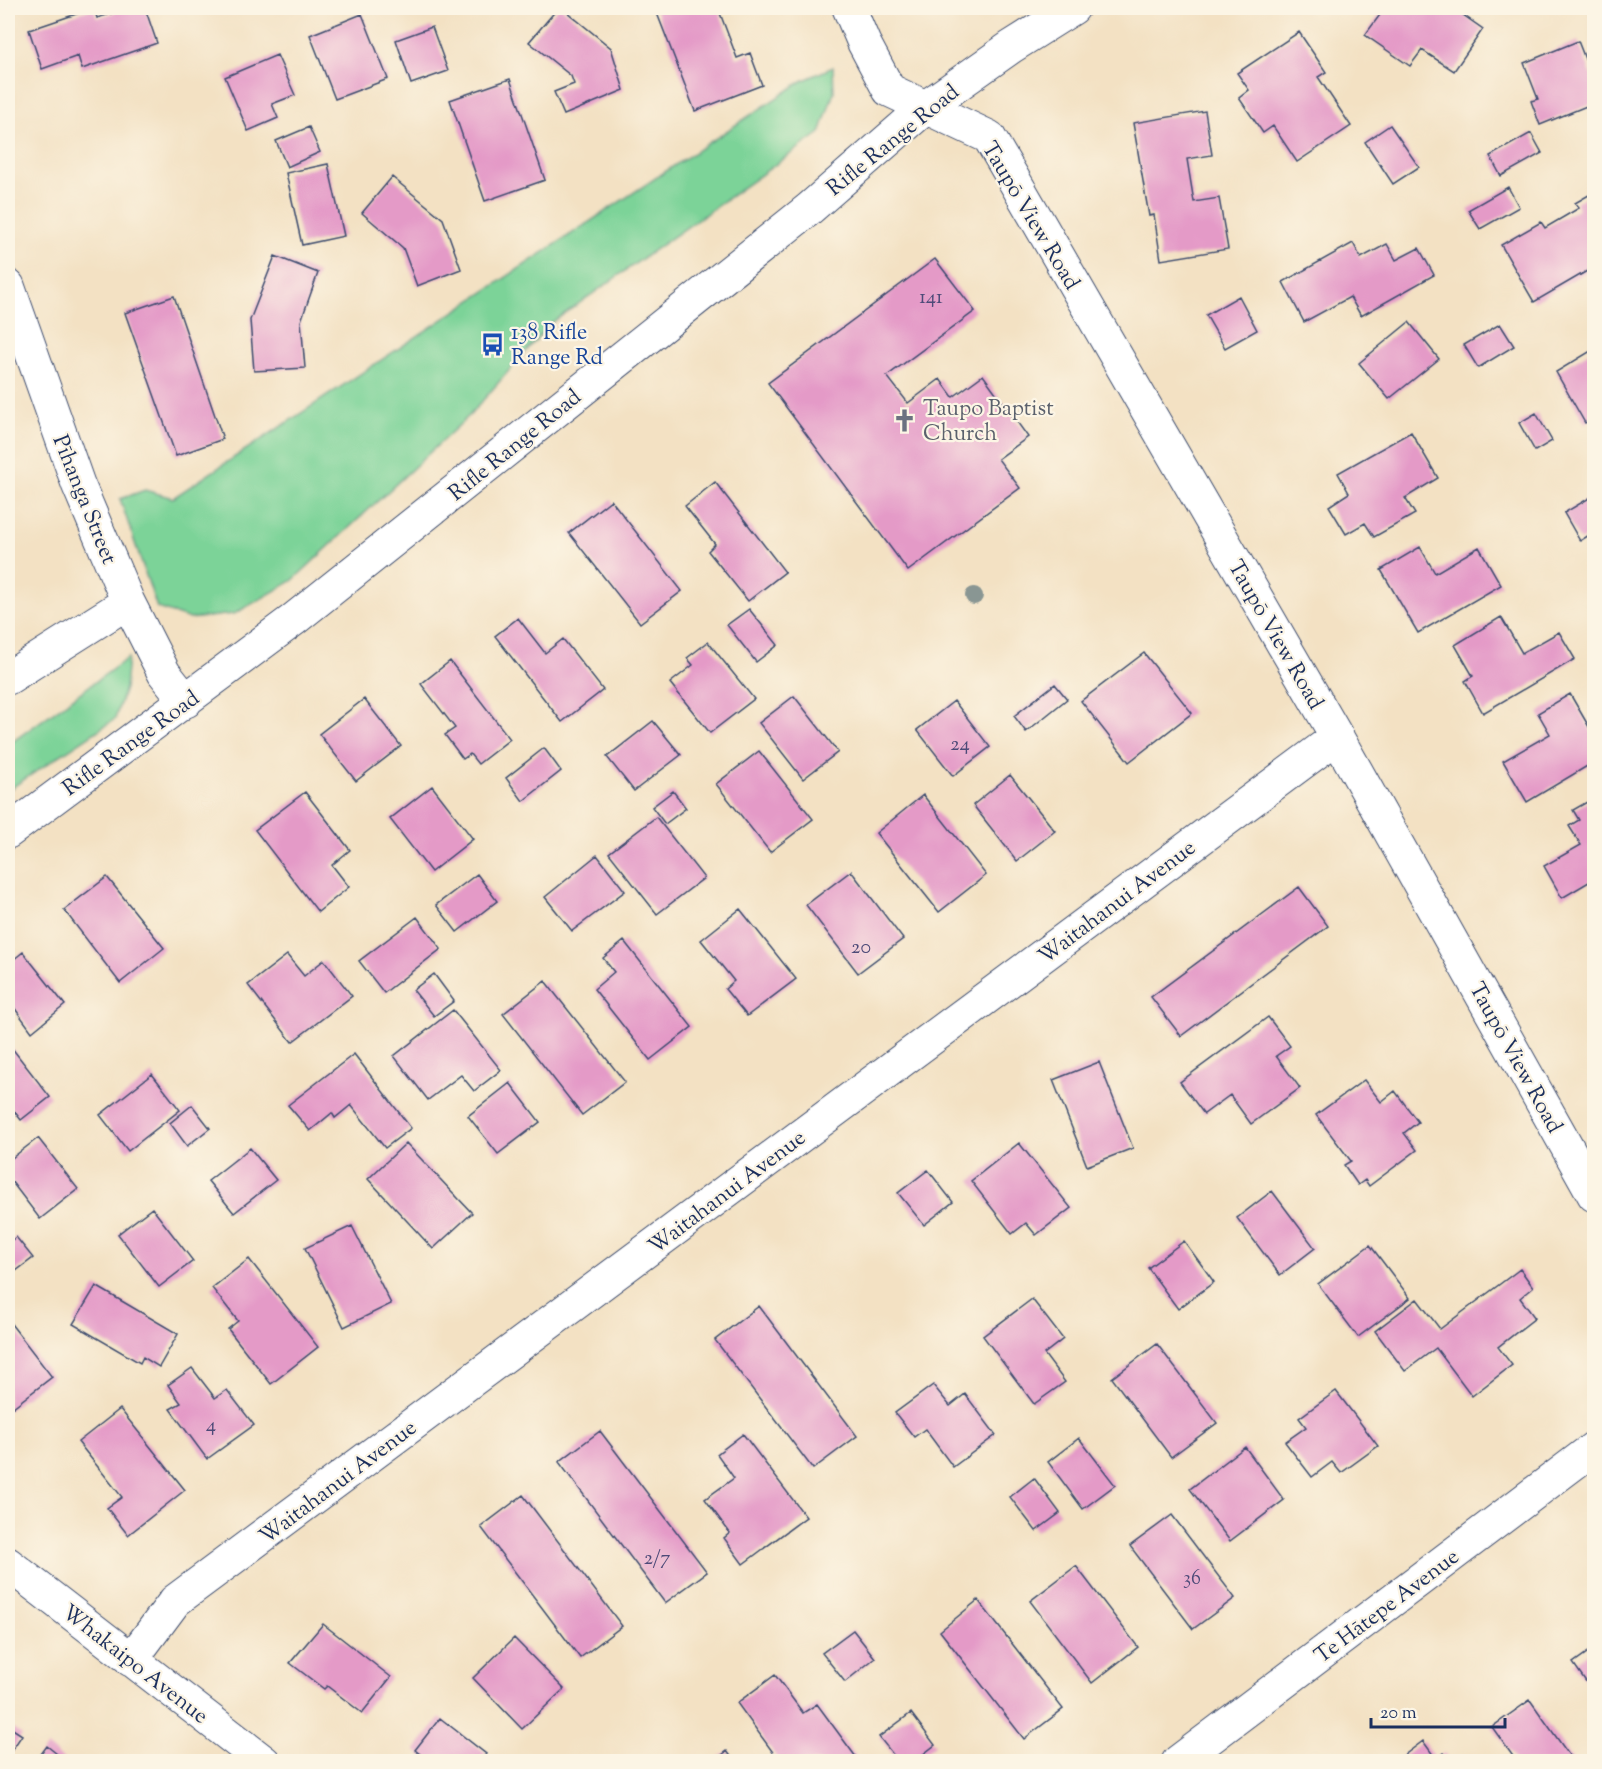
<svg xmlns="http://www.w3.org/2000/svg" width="1602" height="1769" viewBox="0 0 1602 1769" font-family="'Sorts Mill Goudy',serif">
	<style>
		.green { fill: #7cd398; stroke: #4c817b; stroke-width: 1.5 }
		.building { fill: #e49ac7 }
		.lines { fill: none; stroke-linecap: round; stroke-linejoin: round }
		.minor-casing { stroke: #3b4a6d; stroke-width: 35 }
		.minor { stroke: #fff; stroke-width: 33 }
		.tree { fill: #899693 }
		.labels { text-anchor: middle; stroke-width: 4.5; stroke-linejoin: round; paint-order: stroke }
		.number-label { font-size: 20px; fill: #4d4a78 }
		.street-label { font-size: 22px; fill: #1b2f5e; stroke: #fcf5e5 }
		.transit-label { font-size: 22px; fill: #164399; stroke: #fcf5e5; text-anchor: start }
		.worship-label { font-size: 22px; fill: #5b616d; stroke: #fcf5e5; text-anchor: start }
	</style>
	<rect width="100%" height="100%" fill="#fcf5e5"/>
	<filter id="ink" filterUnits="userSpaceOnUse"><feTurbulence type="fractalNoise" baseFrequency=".0167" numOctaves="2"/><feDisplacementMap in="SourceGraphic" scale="12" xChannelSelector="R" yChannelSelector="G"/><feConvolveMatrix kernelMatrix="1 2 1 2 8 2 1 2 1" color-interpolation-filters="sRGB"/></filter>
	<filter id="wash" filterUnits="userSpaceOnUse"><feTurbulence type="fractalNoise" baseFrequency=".008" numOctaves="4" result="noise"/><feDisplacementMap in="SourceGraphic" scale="24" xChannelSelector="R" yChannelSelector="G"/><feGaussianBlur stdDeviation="1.35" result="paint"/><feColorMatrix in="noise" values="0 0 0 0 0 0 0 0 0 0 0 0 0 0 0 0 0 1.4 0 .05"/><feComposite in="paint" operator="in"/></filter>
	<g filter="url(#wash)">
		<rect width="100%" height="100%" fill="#f3e1c3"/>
		<path class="green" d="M833 67 834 92 820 133 550 324 470 415 292 581 234 614 190 619 157 608 120 499 145 490 173 498 802 81Z
			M128 658 125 688 115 719 8 790V745Z"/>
		<g id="blocks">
			<path class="building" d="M94 8 97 18 129 8H145L157 43 82 69 78 56 42 69 29 30Z
				M558 8H562L611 48 624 90 564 115 554 92 574 84 571 76 529 42Z
				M655 8H718L737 58 750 53 762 85 695 111Z
				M1385 8H1453L1483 29 1454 71 1422 50 1410 66 1365 35Z
				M362 14 388 79 335 99 310 35Z
				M432 27 448 71 411 84 396 40Z
				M1299 32 1326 72 1318 77 1351 126 1297 162 1273 126 1263 133 1239 98 1249 90 1237 73Z
				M1578 41 1594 82V103L1540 125 1531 101 1538 99 1524 63Z
				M277 55 295 95 272 104 278 118 248 131 225 77Z
				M510 79 545 180 485 201 450 100Z
				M1205 111 1212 155 1187 159 1194 202 1219 198 1228 249 1161 260 1154 215 1149 216 1133 123Z
				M1390 125 1419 167 1393 184 1365 142Z
				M309 127 320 152 287 167 276 141Z
				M1531 133 1542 153 1501 176 1490 156Z
				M328 164 344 236 302 245 286 173Z
				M392 177 443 219 461 269 417 286 403 248 362 213Z
				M1508 187 1519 207 1480 229 1468 210Z
				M1594 192V267L1534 302 1501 245 1541 222 1545 228 1579 208 1575 203Z
				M1353 243 1361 258 1387 244 1396 260 1419 248 1434 275 1361 316 1350 297 1304 322 1283 282Z
				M275 256 318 273 301 321 305 368 254 371 250 320Z
				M935 259 975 311 887 376 908 403 940 379 953 397 983 375 1028 437 998 459 1020 488 908 571 768 383Z
				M174 296 223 439 176 456 125 313Z
				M1239 296 1257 330 1225 348 1206 315Z
				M1409 322 1439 359 1389 399 1359 363Z
				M1500 324 1514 346 1478 368 1464 345Z
				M1594 349V417L1585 423 1556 372Z
				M1536 413 1552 441 1535 451 1519 423Z
				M1411 432 1438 478 1405 498 1415 514 1374 537 1365 523 1346 534 1329 506 1349 493 1338 473Z
				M715 482 785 572 748 601 708 551 715 544 685 506Z
				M1591 497 1594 503V532L1580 541 1564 513Z
				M611 500 682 591 640 623 569 533Z
				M1420 547 1435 573 1479 547 1501 585 1418 633 1381 570Z
				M749 609 778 645 756 662 727 625Z
				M1501 617 1522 653 1559 632 1575 659 1483 713 1465 681 1473 676 1455 645Z
				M518 618 545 653 563 639 603 690 562 722 495 636Z
				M708 642 754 699 710 733 670 683 693 665 687 658Z
				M1144 653 1192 713 1129 762 1081 701Z
				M450 661 510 739 478 764 470 754 463 759 445 735 455 728 421 684Z
				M1055 684 1067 699 1026 732 1014 716Z
				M1570 694 1592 732 1594 730V762L1527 802 1503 761 1550 734 1538 713Z
				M794 696 838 752 803 779 759 723Z
				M364 699 401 746 356 781 319 734Z
				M954 701 990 747 953 776 917 730Z
				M653 721 681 755 634 791 607 757Z
				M544 748 561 771 523 801 506 778Z
				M759 751 813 819 770 852 716 784Z
				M1010 775 1055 831 1017 861 973 805Z
				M432 786 473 839 431 872 390 819Z
				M673 791 686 808 665 824 652 807Z
				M305 792 350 850 332 865 349 887 318 912 255 830Z
				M923 795 986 875 939 912 876 833Z
				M1594 798V879L1562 898 1544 866 1581 845 1569 826 1579 820 1573 810Z
				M656 817 704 878 657 914 609 853Z
				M597 855 625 891 572 931 545 897Z
				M851 871 903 939 858 973 806 905Z
				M477 874 497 901 457 932 436 905Z
				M107 877 164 948 120 983 64 910Z
				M1299 887 1328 926 1181 1036 1151 997Z
				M740 909 796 979 747 1016 725 989 734 981 701 940Z
				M417 917 441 949 384 993 359 961Z
				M624 941 692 1027 650 1060 594 989 614 972 603 958Z
				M23 952 65 1005 32 1032 8 999V964Z
				M287 955 304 976 324 960 352 996 292 1042 248 985Z
				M434 974 454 1001 434 1016 413 990Z
				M545 981 625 1082 582 1115 503 1014Z
				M453 1010 501 1070 474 1091 461 1075 428 1100 394 1056Z
				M1268 1017 1290 1046 1276 1056 1300 1088 1251 1124 1230 1095 1204 1114 1180 1082Z
				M8 1043 50 1097 21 1120 8 1103Z
				M354 1054 411 1128 385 1148 351 1105 335 1118 332 1113 310 1131 288 1105Z
				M1099 1062 1133 1148 1087 1166 1053 1080Z
				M152 1074 180 1110 128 1151 100 1115Z
				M1364 1080 1381 1102 1395 1091 1418 1122 1404 1133 1417 1150 1369 1186 1365 1180 1358 1185 1344 1165 1351 1161 1316 1115Z
				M510 1083 540 1122 498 1154 468 1116Z
				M192 1105 210 1128 187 1146 170 1123Z
				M38 1138 78 1189 40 1219 8 1177V1161Z
				M406 1143 472 1213 433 1249 368 1179Z
				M1019 1143 1071 1208 1036 1235 1026 1223 1012 1234 971 1181Z
				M250 1148 276 1180 234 1213 208 1181Z
				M928 1170 953 1202 924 1225 898 1193Z
				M1272 1191 1315 1248 1280 1275 1237 1218Z
				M152 1208 193 1261 159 1287 118 1234Z
				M352 1226 391 1304 344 1327 305 1248Z
				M16 1237 33 1258 8 1277V1243Z
				M1184 1241 1214 1282 1178 1309 1148 1268Z
				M1370 1245 1410 1298 1358 1337 1318 1284Z
				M249 1259 318 1347 271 1384 228 1329 238 1321 212 1288Z
				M1520 1269 1533 1287 1520 1298 1535 1318 1498 1347 1512 1365 1472 1396 1436 1348 1405 1371 1375 1331 1417 1299 1440 1329Z
				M96 1286 178 1334 159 1367 143 1357 140 1363 73 1324Z
				M1032 1299 1063 1339 1044 1354 1065 1382 1034 1404 983 1336Z
				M759 1306 857 1436 813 1469 715 1340Z
				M8 1320 52 1377 8 1411Z
				M1157 1344 1217 1423 1171 1457 1112 1378Z
				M192 1368 215 1398 227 1390 254 1425 207 1459 170 1409 181 1403 168 1385Z
				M933 1385 950 1406 965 1394 996 1435 953 1467 925 1429 914 1437 895 1413Z
				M1336 1391 1378 1446 1341 1473 1332 1462 1312 1477 1285 1442 1306 1427 1299 1418Z
				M120 1409 185 1490 128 1535 107 1508 122 1497 78 1442Z
				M600 1431 707 1572 665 1603 559 1462Z
				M743 1434 806 1517 743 1564 724 1538 730 1533 705 1499 734 1478 717 1454Z
				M1079 1438 1115 1485 1083 1509 1048 1462Z
				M1245 1447 1284 1500 1230 1541 1190 1489Z
				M1034 1478 1060 1513 1036 1531 1010 1497Z
				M523 1495 622 1626 580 1658 481 1527Z
				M1172 1515 1235 1598 1193 1629 1130 1546Z
				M1076 1566 1138 1647 1092 1683 1030 1601Z
				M978 1600 1063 1709 1024 1739 940 1631Z
				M323 1624 391 1677 362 1713 327 1686 324 1689 290 1663Z
				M853 1630 875 1658 845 1682 822 1653Z
				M514 1638 564 1689 522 1729 473 1678Z
				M1594 1648V1693L1573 1663Z
				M775 1675 803 1713 817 1704 856 1757 850 1762H780L737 1703Z
				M1530 1700 1574 1762H1517L1492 1727Z
				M911 1713 935 1745 913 1762H899L879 1737Z
				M440 1718 486 1754 480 1762H430L415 1750Z
				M8 1726 22 1735 8 1756Z
				M1423 1741 1436 1759 1444 1753 1451 1762H1395Z
				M47 1746 67 1762H35Z
				M727 1751 735 1762H713Z"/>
		</g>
	</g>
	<g filter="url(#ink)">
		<use href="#blocks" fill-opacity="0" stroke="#3b4a6d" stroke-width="1.5"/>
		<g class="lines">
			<defs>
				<path id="minor" d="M849 8 864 43 889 90 989 137 1337 737 1594 1195
					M8 286 78 484 128 602 164 673 186 701
					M8 678 128 602
					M8 832 293 620 809 209 926 107 1011 47 1073 8
					M8 1564 264 1762
					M131 1660 175 1601 1337 737
					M1178 1762 1594 1448"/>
			</defs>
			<use href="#minor" class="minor-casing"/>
			<use href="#minor" class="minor"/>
		</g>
		<circle class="tree" cx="974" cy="596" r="9"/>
	</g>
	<defs>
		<symbol id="bus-bare" viewBox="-9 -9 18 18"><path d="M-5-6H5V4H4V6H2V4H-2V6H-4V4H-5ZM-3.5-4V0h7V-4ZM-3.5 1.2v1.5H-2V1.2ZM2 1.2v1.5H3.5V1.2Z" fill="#1a4fb4" stroke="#fcf5e5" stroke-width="2.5" paint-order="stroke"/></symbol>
		<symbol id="church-bare" viewBox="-9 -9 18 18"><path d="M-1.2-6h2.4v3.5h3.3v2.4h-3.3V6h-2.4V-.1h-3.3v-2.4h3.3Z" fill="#6b7280" stroke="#fcf5e5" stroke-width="2.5" paint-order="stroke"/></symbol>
	</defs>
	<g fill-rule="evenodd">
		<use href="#bus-bare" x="476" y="328" width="33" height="33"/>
		<use href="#church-bare" x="888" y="404" width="33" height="33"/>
	</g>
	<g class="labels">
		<g class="number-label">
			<text x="931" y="303">141</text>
			<text x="960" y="750">24</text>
			<text x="861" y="953">20</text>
			<text x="211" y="1431">4</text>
			<text x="657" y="1564">2/7</text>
			<text x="1192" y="1584">36</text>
		</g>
		<g class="street-label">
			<text transform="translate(892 139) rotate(-39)" y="8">Rifle Range Road</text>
			<text transform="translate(1032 215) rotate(59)" y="8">Taupō View Road</text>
			<text transform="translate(514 444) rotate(-39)" y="8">Rifle Range Road</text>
			<text transform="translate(86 499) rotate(68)" y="8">Pīhanga Street</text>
			<text transform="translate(1277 634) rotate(60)" y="8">Taupō View Road</text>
			<text transform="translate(130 742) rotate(-36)" y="8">Rifle Range Road</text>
			<text transform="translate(1116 901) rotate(-37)" y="8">Waitahanui Avenue</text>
			<text transform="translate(1517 1057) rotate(61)" y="8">Taupō View Road</text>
			<text transform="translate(726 1191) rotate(-37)" y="8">Waitahanui Avenue</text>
			<text transform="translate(337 1481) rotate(-37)" y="8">Waitahanui Avenue</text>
			<text transform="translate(1386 1605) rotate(-37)" y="8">Te Hātepe Avenue</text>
			<text transform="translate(136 1663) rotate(38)" y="8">Whakaipo Avenue</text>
		</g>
		<g class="transit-label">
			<text x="511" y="339">138 Rifle<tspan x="511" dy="25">Range Rd</tspan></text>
		</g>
		<g class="worship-label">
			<text x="923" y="415">Taupo Baptist<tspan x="923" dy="25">Church</tspan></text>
		</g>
	</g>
	<rect width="1602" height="1769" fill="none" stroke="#fcf5e5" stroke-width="30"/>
	<path d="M1371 1718v9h134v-9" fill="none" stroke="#1b2f5e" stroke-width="3"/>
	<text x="1380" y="1718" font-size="18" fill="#1b2f5e" stroke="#fcf5e5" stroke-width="4.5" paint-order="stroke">20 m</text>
</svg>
